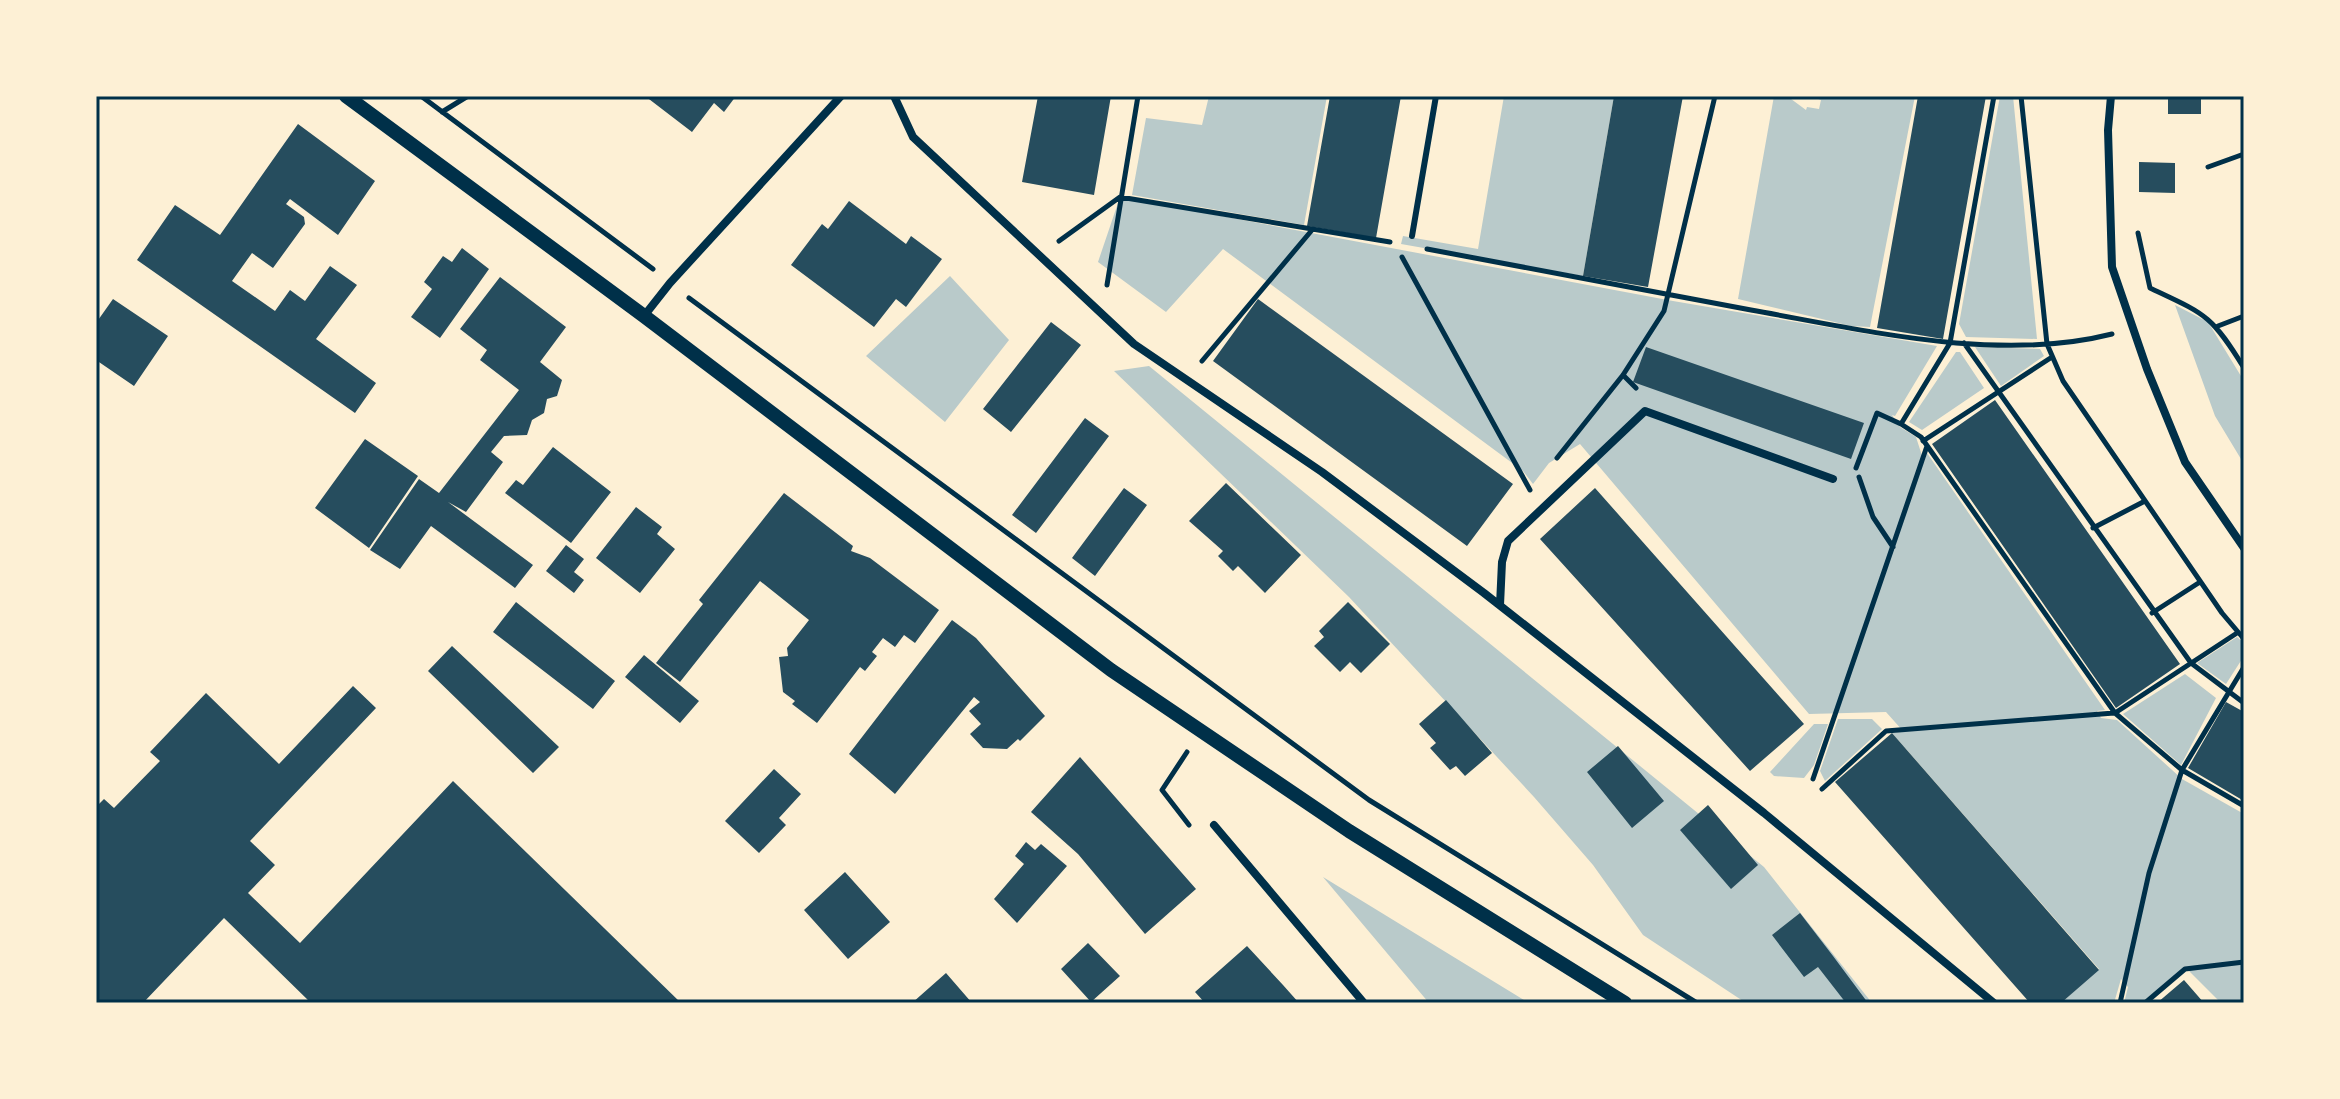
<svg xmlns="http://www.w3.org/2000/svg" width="2340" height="1099" viewBox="0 0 2340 1099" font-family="'DM Sans',sans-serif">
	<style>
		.green { fill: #b9caca }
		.building { fill: #264d5e }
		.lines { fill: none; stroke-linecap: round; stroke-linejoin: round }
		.path { stroke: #003049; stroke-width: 5 }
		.service { stroke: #003049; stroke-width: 6 }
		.minor { stroke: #003049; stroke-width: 8 }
		.tertiary { stroke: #003049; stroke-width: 14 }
		.neatline { fill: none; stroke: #003049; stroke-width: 3 }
	</style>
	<rect width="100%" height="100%" fill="#fdf0d5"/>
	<path class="green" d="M1209 96H1327L1304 225 1132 195 1146 118 1202 125Z
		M1504 96H1614L1583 276 1401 244 1403 236 1478 249Z
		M1774 96H1787L1806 110 1807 107 1819 109 1821 100 1810 96H1915L1870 327 1851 326 1738 299Z
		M2000 96H2013L2037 339 1966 337 1959 324Z
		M1120 197 1673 301 1937 346 1895 416 1892 415 1900 427 1916 437 1924 462 1927 453 2105 710 2097 711 2101 718 2117 720 2182 779 2244 814V1003H2221L2185 967 2141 1003H2124L2128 987 2121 979 2114 1003H2061L2099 969 1892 733 1903 731 1886 712 1809 714 1580 444 1549 463 1533 484 1523 471 1223 249 1166 312 1098 262Z
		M950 276 1009 340 945 422 866 356Z
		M2175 305 2208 322 2244 381V464L2215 416Z
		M1975 347 2040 349 2044 356 2001 386Z
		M1956 352H1960L1984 388 1922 430 1909 422Z
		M1149 366 1764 867 1872 1003H1746L1643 935 1593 865 1534 797 1349 597 1114 371Z
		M2237 637 2244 643V656L2226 684 2197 663Z
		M2185 674 2216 698 2181 765 2123 714Z
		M1838 719H1872L1882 729 1825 781 1820 771Z
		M1814 724H1828L1814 765 1804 778 1774 776 1770 772Z
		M1323 877 1529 1003H1429Z"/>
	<path class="building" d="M645 96H736L724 112 714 103 692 132Z
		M1038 96H1111L1094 195 1022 182Z
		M1330 96H1401L1376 238 1307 226Z
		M1614 96H1683L1648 287 1583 276Z
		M1918 96H1986L1943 339 1877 328Z
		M2168 96H2201V114H2168Z
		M298 124 375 181 338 235 290 199 286 204 304 217 305 224 273 268 252 253 232 281 275 311 290 290 305 301 330 266 357 285 316 339 376 383 355 413 137 260 175 205 220 235Z
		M2139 162 2175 163V193L2139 192Z
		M849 201 906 244 911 236 942 259 906 307 896 299 874 327 791 265 822 224 828 229Z
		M462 248 489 269 440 338 411 317 432 289 424 282 443 256 452 262Z
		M500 277 566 327 540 362 562 380 557 396 547 399 544 413 532 420 527 435 504 436 491 452 503 462 466 512 448 502 533 565 515 588 431 526 400 569 370 550 419 479 439 493 519 390 480 360 487 350 460 329Z
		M113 299 168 336 134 386 96 360V323Z
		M1258 299 1513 484 1467 546 1213 361Z
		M1051 322 1081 345 1011 432 983 409Z
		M1646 347 1864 423 1851 459 1633 382Z
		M1995 400 2180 664 2116 708 1932 444Z
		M1085 418 1109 436 1036 533 1012 515Z
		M365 439 418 476 369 548 315 508Z
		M553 447 611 492 571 543 505 493 516 480 523 485Z
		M1226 483 1301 555 1265 593 1238 566 1233 571 1218 556 1223 551 1189 521Z
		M1124 488 1147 505 1095 576 1072 558Z
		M1595 488 1804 724 1750 771 1540 539Z
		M784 493 853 546 851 551 870 558 939 610 915 643 904 635 895 647 883 638 872 652 877 656 865 671 860 667 817 723 792 704 795 701 783 692 779 657 788 656 787 648 809 620 760 581 680 682 656 663 703 604 699 600Z
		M636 507 662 527 657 534 675 549 640 593 596 558Z
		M566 545 584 559 574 572 584 580 574 593 546 571Z
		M516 602 615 681 593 709 493 632Z
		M1348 602 1390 644 1361 673 1350 662 1340 672 1314 646 1324 637 1319 631Z
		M952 620 976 638 1045 716 1020 741 1018 739 1007 749 983 748 970 734 981 724 969 711 980 702 974 697 895 794 849 754Z
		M452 646 559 747 533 773 428 671Z
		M644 655 699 701 680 723 625 677Z
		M353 686 376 708 250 841 275 865 248 893 300 943 453 781 681 1003H311L224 918 143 1003H96V807L104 799 114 808 160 761 150 752 206 693 279 764Z
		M1446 700 1492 753 1465 776 1456 766 1450 770 1430 748 1436 743 1419 724Z
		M2226 702 2244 712V801L2188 768Z
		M1892 733 2099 970 2061 1003H2030L1835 782Z
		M1618 746 1664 801 1632 828 1587 772Z
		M1080 757 1196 889 1145 934 1078 854 1031 812Z
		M774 769 801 794 779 818 786 825 759 853 725 821Z
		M1708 805 1758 865 1731 889 1680 830Z
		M1026 842 1035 850 1041 844 1067 866 1017 923 994 899 1024 864 1015 856Z
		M845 872 890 922 848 959 804 910Z
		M1800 913 1833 956 1868 1003H1846L1818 967 1804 977 1772 935Z
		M1088 943 1120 976 1091 1002 1061 969Z
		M1247 946 1283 985 1299 1003H1205L1195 992Z
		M946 973 972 1003H912Z
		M2184 980 2204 1003H2157Z"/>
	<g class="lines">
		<path class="path" d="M421 96 653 269
			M2021 96 2047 344 2063 381 2222 613 2244 639
			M442 112 468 96
			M2208 167 2244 154
			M2138 233 2150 288C2205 314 2211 314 2244 368
			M1059 241 1120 197 1390 242
			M1427 249C1535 269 1643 290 1751 310 1864 330 1998 363 2112 334
			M1402 257 1530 490
			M1107 285 1138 96
			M689 298 1369 800 1697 1003
			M2218 326 2244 316
			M1964 343 2191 663 2244 703
			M1202 361 1312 230
			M1623 375 1636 388
			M1901 424 1921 437 2115 713
			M1923 441 2052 357
			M1557 458 1623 375 1664 311 1715 96
			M1856 468 1877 413 1901 424 1950 343 1994 96
			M1859 477 1873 517 1893 547
			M2093 528 2145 501
			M2152 613 2200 582
			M2237 633 2115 713 2182 770 2244 667
			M1187 752 1162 790 1189 825
			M1813 779 1927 446
			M1822 789 1886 731 2114 713
			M2120 1003 2149 873 2182 770 2244 806
			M2145 1003 2185 969 2244 962"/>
		<path class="service" d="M1412 236 1436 96"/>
		<path class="minor" d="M894 96 913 137 1134 344 1322 472 1484 593 1764 813 1994 1003
			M2111 96 2108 130 2112 267 2147 369 2185 462 2244 548
			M644 316 670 283 841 96
			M1500 605 1502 562 1508 541 1645 411 1833 479
			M1214 825 1364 1003"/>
		<path class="tertiary" d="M346 96 644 316 1111 670 1349 831 1625 1003"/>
	</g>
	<rect width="2340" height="1099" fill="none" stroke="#fdf0d5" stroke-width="196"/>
	<rect x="98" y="98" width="2144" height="903" class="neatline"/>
</svg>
